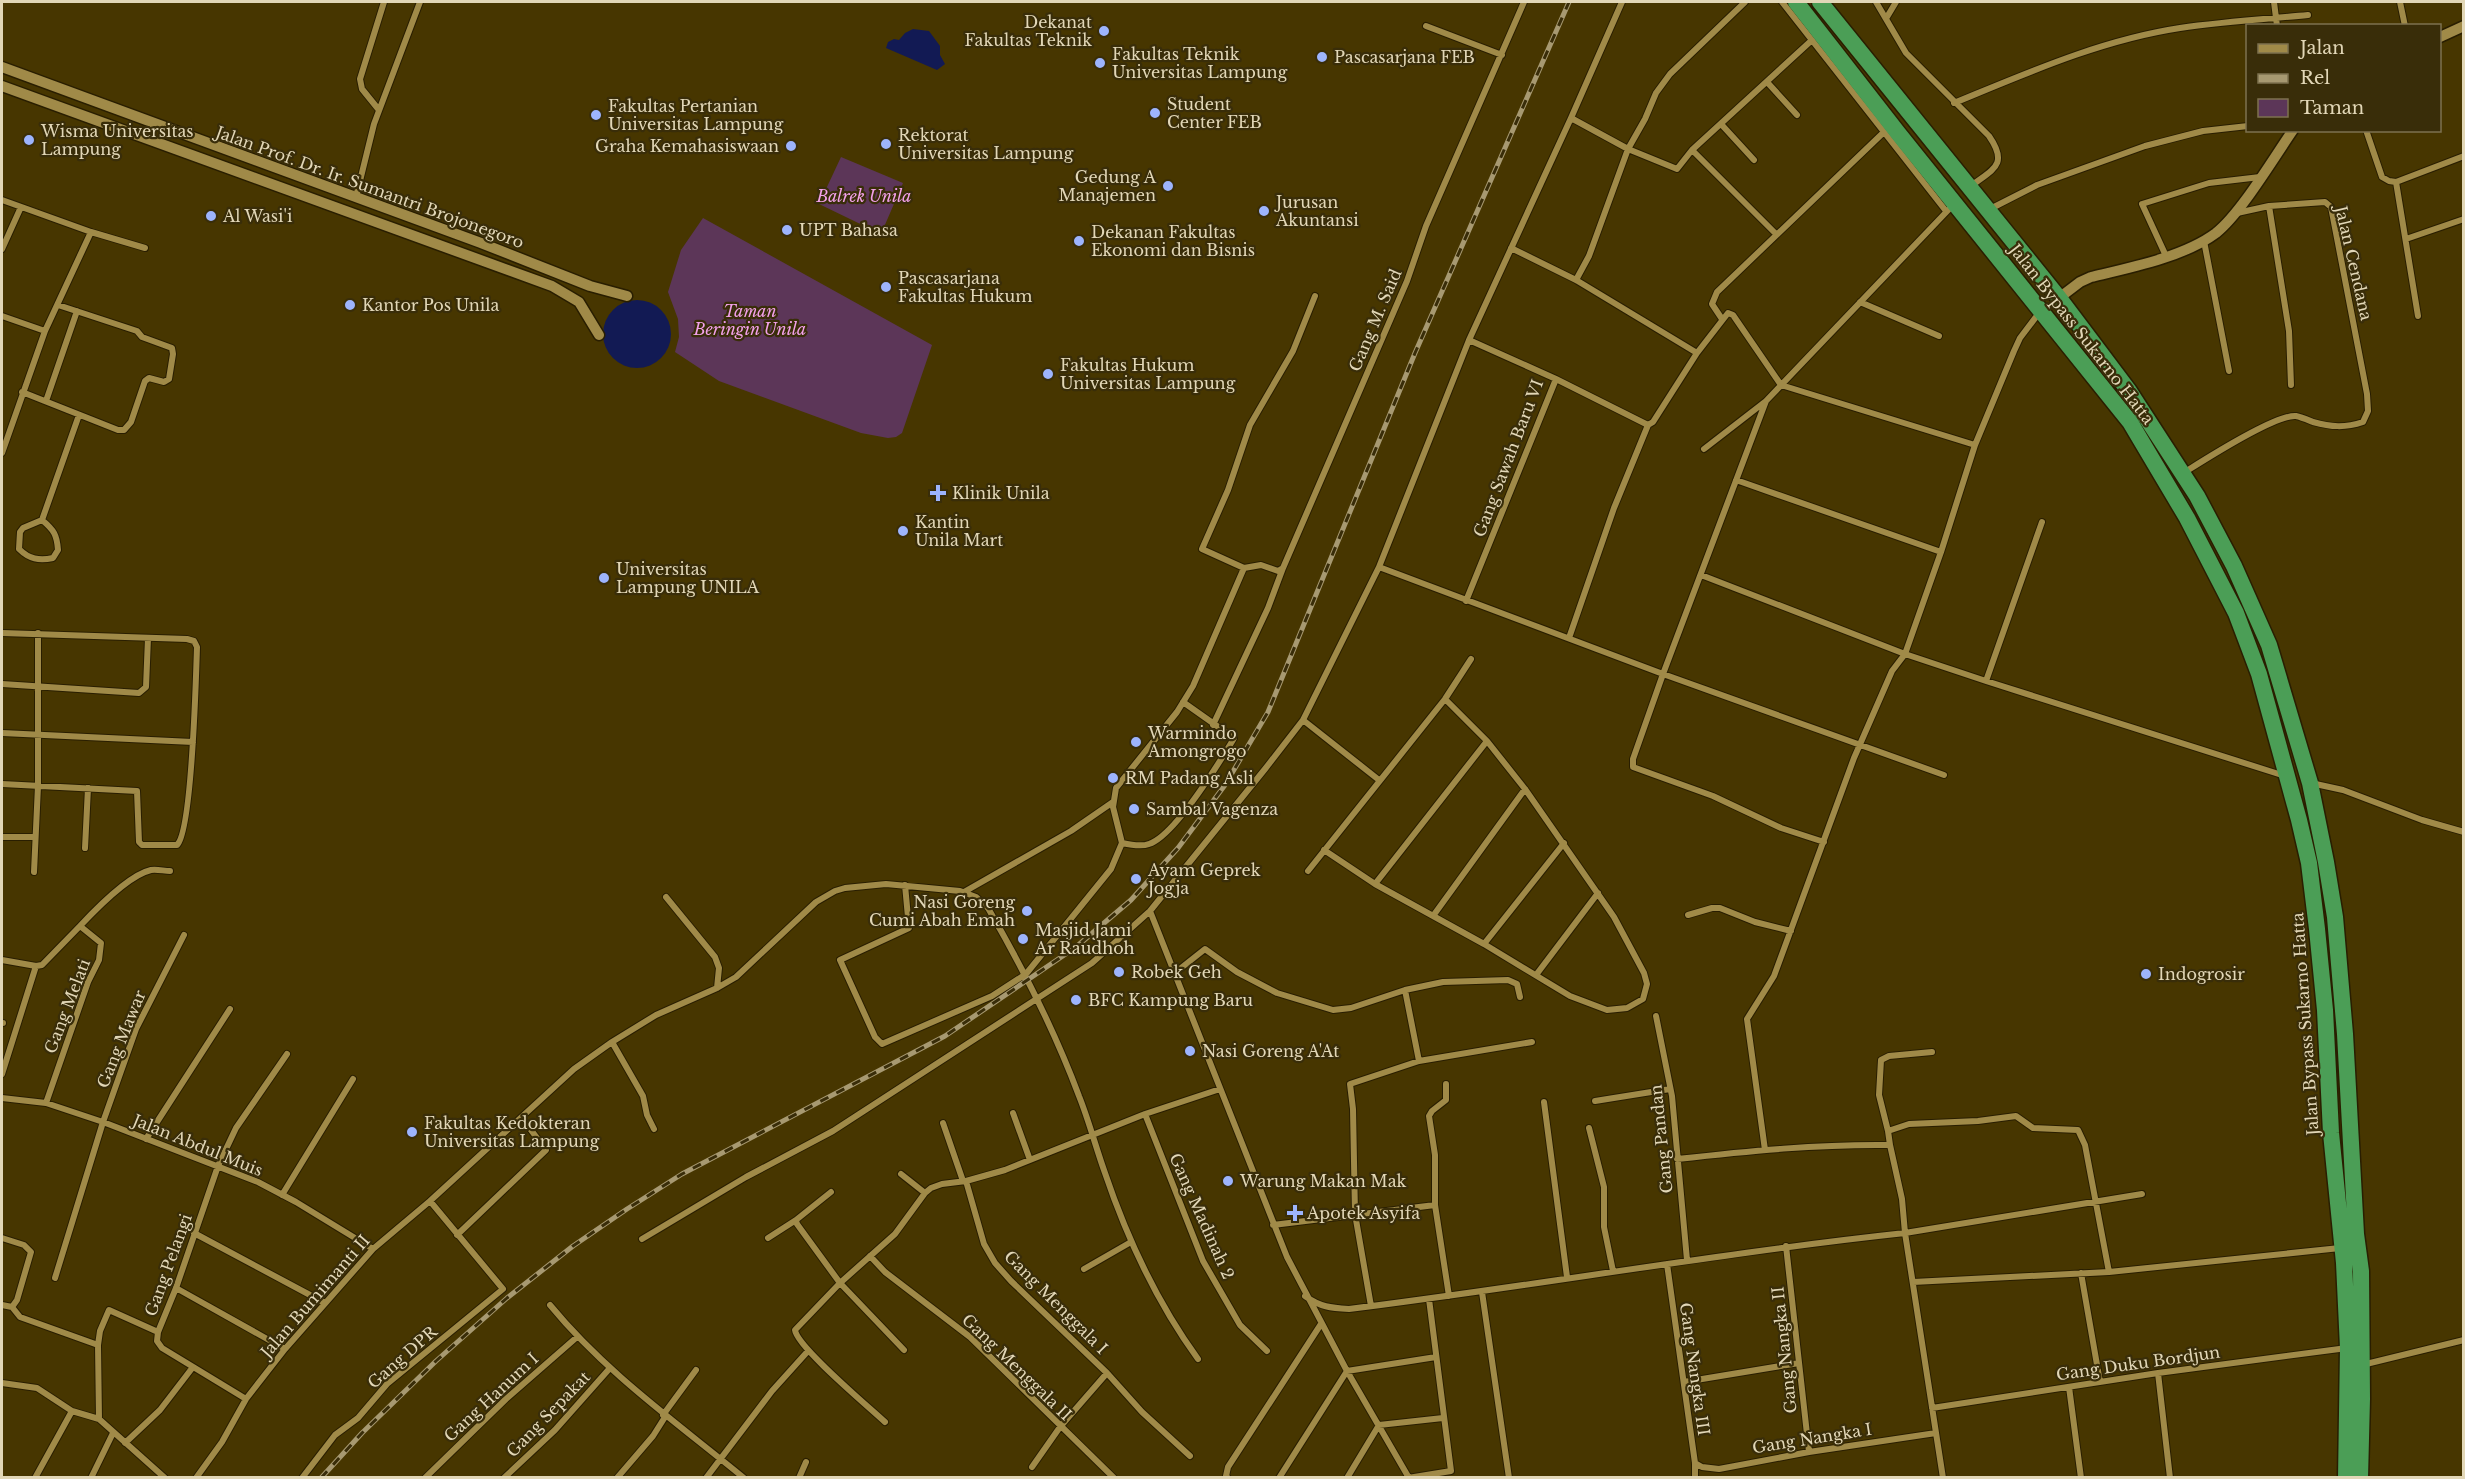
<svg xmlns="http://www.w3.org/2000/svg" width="2465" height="1479" viewBox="0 0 2465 1479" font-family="'Libre Baskerville',serif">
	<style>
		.green { fill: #5c3658 }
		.water { fill: #121a54 }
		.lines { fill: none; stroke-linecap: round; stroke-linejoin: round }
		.minor-casing { stroke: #291e00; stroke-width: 8 }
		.tertiary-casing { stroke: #291e00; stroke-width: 13 }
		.trunk-casing { stroke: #291e00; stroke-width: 19 }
		.minor { stroke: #a08a48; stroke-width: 6 }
		.tertiary { stroke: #a08a48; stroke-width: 10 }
		.trunk { stroke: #4b9e56; stroke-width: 16 }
		.rail-casing { stroke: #a79971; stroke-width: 5 }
		.rail { stroke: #392d09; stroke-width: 3; stroke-dasharray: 9; stroke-linecap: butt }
		.poi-dot { fill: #9db4fd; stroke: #392d09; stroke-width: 2 }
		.labels { text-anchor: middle; stroke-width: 4.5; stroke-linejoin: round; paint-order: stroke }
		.poi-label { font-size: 16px; fill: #e2d7b7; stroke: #392d09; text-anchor: start }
		.street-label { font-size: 16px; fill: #e2d7b7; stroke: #392d09 }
		.park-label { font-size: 16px; font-style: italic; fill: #f3a1ea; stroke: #392d09 }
	</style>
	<rect width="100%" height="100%" fill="#473600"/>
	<path class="green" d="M841 157 903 183 881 234 819 204Z
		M703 218 932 345 902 433 896 437 888 438 861 433 719 381 675 352 679 337 678 319 668 292 681 250Z"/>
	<path class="water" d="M913 29 929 31 940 46V55L945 64 937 70 886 48 888 42 894 39 899 40 905 33Z
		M603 334a34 34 0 1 1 68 0a34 34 0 1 1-68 0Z"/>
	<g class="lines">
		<defs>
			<path id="minor" d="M1782 2 1946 211
				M1876 2 1906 53 1989 136C2009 165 1993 169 1971 186
				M2274 2 2277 26
				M2400 2 2405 26
				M1887 17 1896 2
				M1426 26 1502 55
				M1767 82 1797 115
				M1954 103C2027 73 2101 40 2180 28 2222 22 2265 19 2308 15
				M379 110 362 89 360 79 384 2
				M1571 118 1628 149 1677 169 1692 150 1812 40
				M1721 124 1754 160
				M2366 130 2382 177 2389 181 2396 182 2464 156
				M1692 150 1776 234
				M2396 182 2418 316
				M356 197 374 124 420 2
				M2 200 91 232 145 248
				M2269 206 2289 331 2291 385
				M1990 209 2037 185 2145 146 2203 131 2248 126
				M2406 239 2464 219
				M2204 241 2229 371
				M1511 248 1576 280 1697 353 1728 313 1733 315 1781 385 1975 445
				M2 249 21 207
				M2166 256 2142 204 2209 183 2260 177
				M1576 280 1589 256 1628 149 1645 119 1656 93 1670 74 1745 2
				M1315 296 1293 351 1250 425 1228 490 1202 549 1244 568 1261 565 1278 571 1283 568 1407 281 1426 226 1524 2
				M1860 302 1939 336
				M2 316 45 331
				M1722 319 1712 304 1717 292 1884 132
				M1556 379 1648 425 1653 422 1697 353
				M22 392 118 430H124L131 422 145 381 149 378 164 382 169 379 173 354 172 348 142 337 137 331 58 305
				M46 401 77 311
				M1704 449 1766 401
				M2 453 45 331 91 232
				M2185 472C2204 460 2276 414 2296 416 2301 417 2308 420 2313 422 2331 427 2345 428 2363 422L2368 411 2367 394 2331 207 2325 202 2269 206 2237 213
				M1736 480 1941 552
				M42 520 23 528 20 532 19 549C29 559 39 561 53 558L58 550C57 535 54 530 42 520L79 415
				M1379 567 1663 674 1766 401 1953 205
				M1701 575 1905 654 1986 681 2285 776
				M1466 601 1556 379 1469 340
				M2 633 187 639 194 641 197 647C196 677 192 831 177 845H142L139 842 137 791 2 784
				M1569 638 1614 508 1648 425
				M1986 681 2042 522
				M2 684 139 693 146 687 148 638
				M1303 720 1379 780
				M1213 725 1268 608 1283 568
				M2 733 193 742
				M2311 783 2343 790 2422 820 2464 832
				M2 837H35
				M1824 842 1781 828 1713 796 1633 767V759L1663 674 1944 775
				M1122 843C1131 845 1141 847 1149 844 1174 836 1219 763 1233 740L1234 738 1183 702
				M85 848 88 788
				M1324 850 1375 884 1484 944 1570 996 1607 1010 1627 1008 1643 999 1647 984 1644 973 1614 917 1525 789 1487 741 1445 699
				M1308 871 1445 699 1471 659
				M34 872 38 786V633
				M1375 884 1487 741
				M905 885 909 928 840 960 875 1037 882 1044 992 996 1026 974 1111 869 1122 843 1113 807 1116 788 1177 712 1193 686 1244 568
				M964 892 1071 831 1113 802
				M666 897 715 957 719 968 717 988
				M1150 911 1287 1257 1347 1371 1409 1478
				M1688 915 1712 908H1720L1755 922 1791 931
				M1433 916 1525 789
				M80 926C95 910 129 875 151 870 157 869 164 871 170 871
				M1484 944 1564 843
				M2 960 36 966 42 965 80 926 101 943 99 960 88 982 46 1103
				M1176 972 1205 949 1237 972 1277 993 1333 1010 1351 1008 1405 990 1419 1061 1350 1084 1353 1109 1355 1214 1371 1306
				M1536 975 1598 893
				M1405 990 1443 982 1508 980 1517 984 1520 997
				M1656 1016 1672 1096 1687 1260
				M2 1023H3
				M612 1042 643 1096 647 1115 654 1129
				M1419 1061 1532 1042
				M2 1074 36 966
				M2 1098 46 1103 103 1122 258 1182 296 1202 373 1249
				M1595 1101 1670 1089
				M1544 1102 1567 1277
				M1013 1113 1030 1160
				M1145 1114 1203 1261 1240 1325 1267 1351
				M943 1123 963 1181
				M1589 1128 1604 1187V1227L1613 1271
				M1888 1131 1879 1095 1881 1060 1889 1056 1932 1052
				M146 1139 230 1009
				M1890 1145 1888 1131 1909 1124 1978 1121 2016 1116 2033 1128 2078 1130 2085 1145 2109 1272
				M1765 1150 1747 1019 1774 976 1854 758 1892 671 1905 654 1941 552 1975 445 2014 351 2020 338 2039 313
				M1677 1159C1748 1151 1819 1144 1890 1145L1902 1199 1905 1233 2142 1194
				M901 1174 925 1193
				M966 1181 984 1244 995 1263 1011 1281 1107 1373 1142 1412 1190 1456
				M831 1192 796 1220 797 1224 840 1283 904 1350
				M282 1195 353 1079
				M1435 1205 1449 1296
				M1273 1225 1435 1205V1155L1429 1116 1432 1111 1446 1100V1084
				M194 1233 325 1303
				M457 1235 546 1150 522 1118
				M2 1238 24 1245 31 1252 17 1300 12 1307 2 1305
				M768 1238 796 1220
				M642 1239 746 1177 833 1131 1092 963 1150 911 1265 769 1303 720 1379 567 1469 340 1571 118 1622 2
				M1786 1246 1809 1452
				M870 1256 885 1272 970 1337 1114 1478
				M1667 1264 1695 1463V1478
				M1084 1269 1131 1242
				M2081 1273 2100 1382
				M55 1278 103 1122 136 1029 184 935
				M1913 1282 2109 1272 2340 1248
				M176 1288 285 1349
				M1482 1292 1509 1478
				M1305 1296C1320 1307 1331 1308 1349 1309 1534 1286 1719 1253 1905 1233L1943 1478
				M550 1305C606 1373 676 1422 744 1478
				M12 1307 20 1317 98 1345
				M2362 1365 2464 1340
				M2158 1373 2170 1478
				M1684 1382 1799 1363
				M2 1383 37 1388 72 1411 99 1419 165 1478
				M2069 1387 2081 1478
				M246 1399 162 1348 157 1341 158 1332 176 1288 218 1166 236 1128 287 1054
				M1932 1408 2158 1373 2347 1348
				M663 1415 696 1370
				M99 1419 98 1345 100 1331 109 1310 158 1332
				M885 1422C869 1407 797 1347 795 1330L840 1283 895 1234 925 1193 931 1188 942 1184 966 1181 1005 1170 1145 1114 1220 1089
				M125 1443 160 1410 193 1367
				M1695 1463 1702 1467 1719 1469 1809 1452 1936 1433
				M1032 1467 1060 1427 1107 1373
				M35 1478 72 1411
				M91 1478 113 1433
				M196 1478 222 1442 246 1399 285 1349 373 1249 430 1201 574 1069 612 1042 656 1015 717 988 736 977 816 902 835 891 845 888 886 884 960 891 976 897 988 908C1024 970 1054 1029 1079 1096 1089 1121 1096 1148 1105 1173 1127 1238 1158 1304 1198 1359
				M302 1478 335 1435 358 1418 387 1384 503 1289 430 1201
				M425 1478 506 1399 577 1337
				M504 1478 555 1430 610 1368
				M617 1478 653 1436 665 1417
				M706 1478 772 1391 808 1351
				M799 1478 806 1462
				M1228 1478 1226 1476 1228 1467 1321 1324
				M1279 1478 1347 1371 1436 1357
				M1347 1478 1379 1425 1443 1418
				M1408 1478 1451 1471 1429 1299"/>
			<path id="tertiary" d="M2440 37 2464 26
				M2 67 481 243 590 286 627 296
				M2 86 552 286 579 302 599 335
				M2059 298 2080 282 2091 277C2129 268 2184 257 2216 233 2241 213 2273 159 2293 130"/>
			<path id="trunk" d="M1796 2 1898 133 2130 422 2187 518 2236 613 2259 674 2299 820 2309 863 2317 929 2325 1010 2331 1133 2344 1263 2348 1348 2346 1478
				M1820 2 2059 298 2129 391 2197 496 2234 566 2269 645 2310 783 2326 862 2335 917 2345 1034 2356 1234 2361 1271 2362 1399 2360 1478"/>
		</defs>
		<use href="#minor" class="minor-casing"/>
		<use href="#tertiary" class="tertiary-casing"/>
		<use href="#trunk" class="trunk-casing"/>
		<use href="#minor" class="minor"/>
		<use href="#tertiary" class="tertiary"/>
		<use href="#trunk" class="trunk"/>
		<defs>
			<path id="rail" d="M321 1478 362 1433 436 1361 507 1298 573 1246 627 1209 682 1174 945 1036 1076 947 1131 900 1178 848 1225 785 1268 712 1415 353 1569 2"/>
		</defs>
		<use href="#rail" class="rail-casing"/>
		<use href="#rail" class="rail"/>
	</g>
	<g class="poi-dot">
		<circle cx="1104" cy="31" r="6"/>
		<circle cx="1322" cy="57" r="6"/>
		<circle cx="1100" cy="63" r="6"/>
		<circle cx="1155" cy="113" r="6"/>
		<circle cx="596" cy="115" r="6"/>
		<circle cx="29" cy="140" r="6"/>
		<circle cx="886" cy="144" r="6"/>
		<circle cx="791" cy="146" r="6"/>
		<circle cx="1168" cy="186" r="6"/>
		<circle cx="1264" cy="211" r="6"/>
		<circle cx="211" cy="216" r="6"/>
		<circle cx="787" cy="230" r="6"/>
		<circle cx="1079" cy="241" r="6"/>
		<circle cx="886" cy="287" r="6"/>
		<circle cx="350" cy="305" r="6"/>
		<circle cx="1048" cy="374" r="6"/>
		<path d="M935 484h6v6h6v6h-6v6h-6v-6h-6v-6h6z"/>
		<circle cx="903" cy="531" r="6"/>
		<circle cx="604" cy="578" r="6"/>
		<circle cx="1136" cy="742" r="6"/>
		<circle cx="1113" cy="778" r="6"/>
		<circle cx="1134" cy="809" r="6"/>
		<circle cx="1136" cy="879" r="6"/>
		<circle cx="1027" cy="911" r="6"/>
		<circle cx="1023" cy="939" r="6"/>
		<circle cx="1119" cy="972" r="6"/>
		<circle cx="2146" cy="974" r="6"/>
		<circle cx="1076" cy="1000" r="6"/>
		<circle cx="1190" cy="1051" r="6"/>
		<circle cx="412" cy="1132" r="6"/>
		<circle cx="1228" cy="1181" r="6"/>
		<path d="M1292 1204h6v6h6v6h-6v6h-6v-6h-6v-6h6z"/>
	</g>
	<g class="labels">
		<g class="poi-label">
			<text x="1092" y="28" text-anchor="end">Dekanat<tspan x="1092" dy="18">Fakultas Teknik</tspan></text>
			<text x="1112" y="60">Fakultas Teknik<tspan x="1112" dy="18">Universitas Lampung</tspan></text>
			<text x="1334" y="63">Pascasarjana FEB</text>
			<text x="1167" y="110">Student<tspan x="1167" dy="18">Center FEB</tspan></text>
			<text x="608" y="112">Fakultas Pertanian<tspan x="608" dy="18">Universitas Lampung</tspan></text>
			<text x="41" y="137">Wisma Universitas<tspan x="41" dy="18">Lampung</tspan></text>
			<text x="898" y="141">Rektorat<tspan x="898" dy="18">Universitas Lampung</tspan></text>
			<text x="779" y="152" text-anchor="end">Graha Kemahasiswaan</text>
			<text x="1156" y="183" text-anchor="end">Gedung A<tspan x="1156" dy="18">Manajemen</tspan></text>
			<text x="1276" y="208">Jurusan<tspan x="1276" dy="18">Akuntansi</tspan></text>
			<text x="223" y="222">Al Wasi'i</text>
			<text x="799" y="236">UPT Bahasa</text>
			<text x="1091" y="238">Dekanan Fakultas<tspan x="1091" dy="18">Ekonomi dan Bisnis</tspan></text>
			<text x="898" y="284">Pascasarjana<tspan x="898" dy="18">Fakultas Hukum</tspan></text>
			<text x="362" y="311">Kantor Pos Unila</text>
			<text x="1060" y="371">Fakultas Hukum<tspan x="1060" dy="18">Universitas Lampung</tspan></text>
			<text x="952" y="499">Klinik Unila</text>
			<text x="915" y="528">Kantin<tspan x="915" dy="18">Unila Mart</tspan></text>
			<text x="616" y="575">Universitas<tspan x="616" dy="18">Lampung UNILA</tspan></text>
			<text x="1148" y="739">Warmindo<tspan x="1148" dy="18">Amongrogo</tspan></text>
			<text x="1125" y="784">RM Padang Asli</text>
			<text x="1146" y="815">Sambal Vagenza</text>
			<text x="1148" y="876">Ayam Geprek<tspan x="1148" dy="18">Jogja</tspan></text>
			<text x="1015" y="908" text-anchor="end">Nasi Goreng<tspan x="1015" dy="18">Cumi Abah Emah</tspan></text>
			<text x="1035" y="936">Masjid Jami<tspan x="1035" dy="18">Ar Raudhoh</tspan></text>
			<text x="1131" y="978">Robek Geh</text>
			<text x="2158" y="980">Indogrosir</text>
			<text x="1088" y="1006">BFC Kampung Baru</text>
			<text x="1202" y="1057">Nasi Goreng A'At</text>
			<text x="424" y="1129">Fakultas Kedokteran<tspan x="424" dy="18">Universitas Lampung</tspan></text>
			<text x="1240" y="1187">Warung Makan Mak</text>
			<text x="1307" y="1219">Apotek Asyifa</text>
		</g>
		<g class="street-label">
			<text transform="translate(370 187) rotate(20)" y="6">Jalan Prof. Dr. Ir. Sumantri Brojonegoro</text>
			<text transform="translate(2354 263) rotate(77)" y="6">Jalan Cendana</text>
			<text transform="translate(1375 320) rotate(-67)" y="6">Gang M. Said</text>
			<text transform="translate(2082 334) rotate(52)" y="6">Jalan Bypass Sukarno Hatta</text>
			<text transform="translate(1508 458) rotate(-69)" y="6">Gang Sawah Baru VI</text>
			<text transform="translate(67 1006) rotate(-69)" y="6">Gang Melati</text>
			<text transform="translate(2305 1024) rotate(-94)" y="6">Jalan Bypass Sukarno Hatta</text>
			<text transform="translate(121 1039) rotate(-68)" y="6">Gang Mawar</text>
			<text transform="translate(1661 1139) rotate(-96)" y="6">Gang Pandan</text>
			<text transform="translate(198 1145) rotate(22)" y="6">Jalan Abdul Muis</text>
			<text transform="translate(1202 1216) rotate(66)" y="6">Gang Madinah 2</text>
			<text transform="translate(168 1265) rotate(-70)" y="6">Gang Pelangi</text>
			<text transform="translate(315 1296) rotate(-49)" y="6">Jalan Bumimanti II</text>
			<text transform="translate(1056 1302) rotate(45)" y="6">Gang Menggala I</text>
			<text transform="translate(1784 1350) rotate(-96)" y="6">Gang Nangka II</text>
			<text transform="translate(402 1357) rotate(-41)" y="6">Gang DPR</text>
			<text transform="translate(2138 1363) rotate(-8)" y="6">Gang Duku Bordjun</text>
			<text transform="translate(1017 1367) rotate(44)" y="6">Gang Menggala II</text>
			<text transform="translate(1695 1369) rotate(82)" y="6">Gang Nangka III</text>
			<text transform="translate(491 1397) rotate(-43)" y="6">Gang Hanum I</text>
			<text transform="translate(548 1414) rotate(-46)" y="6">Gang Sepakat</text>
			<text transform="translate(1812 1438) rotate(-9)" y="6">Gang Nangka I</text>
		</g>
		<g class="park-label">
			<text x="864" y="202">Balrek Unila</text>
			<text x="750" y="317">Taman<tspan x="750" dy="18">Beringin Unila</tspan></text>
		</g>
	</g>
	<rect width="2465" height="1479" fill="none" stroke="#e2d7b7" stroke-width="6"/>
	<rect x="2246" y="24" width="195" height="108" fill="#392d09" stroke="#7d714f" stroke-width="1.5"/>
	<rect x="2258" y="44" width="30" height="9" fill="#a08a48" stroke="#7d714f" stroke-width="1.5"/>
	<text x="2300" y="54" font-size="18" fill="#e2d7b7">Jalan</text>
	<rect x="2258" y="74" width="30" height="9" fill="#a79971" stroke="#7d714f" stroke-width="1.5"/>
	<text x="2300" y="84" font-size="18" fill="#e2d7b7">Rel</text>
	<rect x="2258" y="99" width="30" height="18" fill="#5c3658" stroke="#7d714f" stroke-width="1.5"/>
	<text x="2300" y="114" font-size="18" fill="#e2d7b7">Taman</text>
</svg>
